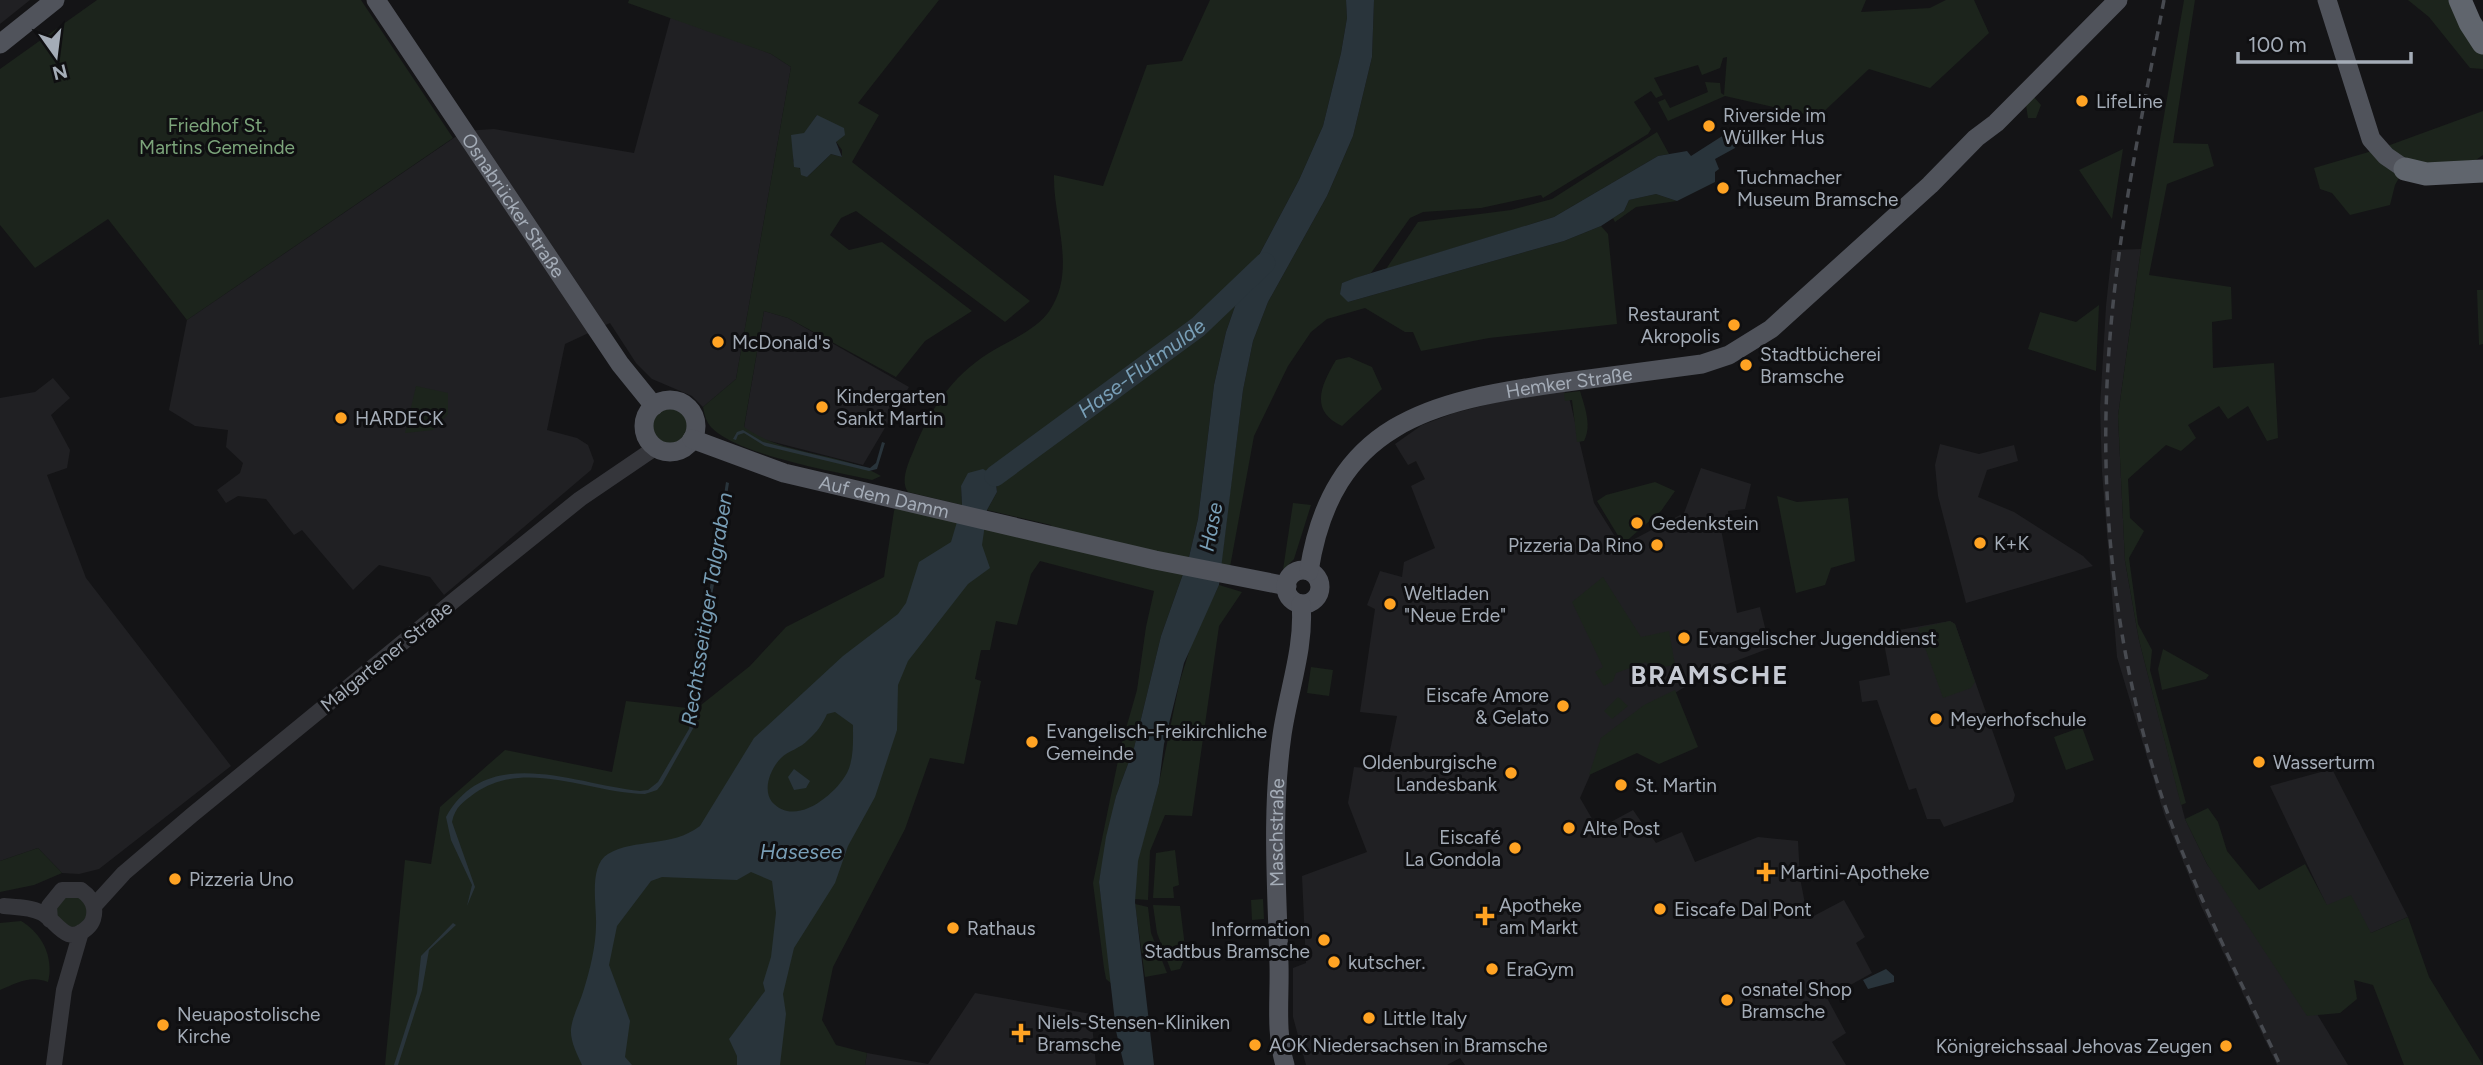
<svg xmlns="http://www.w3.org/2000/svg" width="2483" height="1065" viewBox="0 0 2483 1065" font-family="Figtree,sans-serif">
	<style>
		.built { fill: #202023 }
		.green { fill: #1c241c; fill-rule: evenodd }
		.water { fill: #29343b; fill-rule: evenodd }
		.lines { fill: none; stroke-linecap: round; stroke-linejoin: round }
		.stream { stroke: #29343b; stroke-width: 3.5 }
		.river { stroke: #29343b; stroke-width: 21 }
		.minor { stroke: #35363b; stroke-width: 16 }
		.major { stroke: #50535b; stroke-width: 19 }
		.highway { stroke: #60656d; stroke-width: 23 }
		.rail { stroke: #474a50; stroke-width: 3.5; stroke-dasharray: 9 7; stroke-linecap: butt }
		.poi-dot { fill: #ffa323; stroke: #0f0f11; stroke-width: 2.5 }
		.labels { text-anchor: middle; stroke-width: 6; stroke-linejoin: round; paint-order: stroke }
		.poi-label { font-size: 19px; fill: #a4acb7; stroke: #0f0f11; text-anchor: start }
		.park-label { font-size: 19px; fill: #7ba47a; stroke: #0f0f11 }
		.street-label { font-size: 19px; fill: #a4acb7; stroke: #0f0f11 }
		.water-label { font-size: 21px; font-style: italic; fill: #789eb6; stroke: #0f0f11 }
		.district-label { font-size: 26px; font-weight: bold; letter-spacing: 2px; fill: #c6cad3; stroke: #0f0f11 }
	</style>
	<rect width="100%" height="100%" fill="#141416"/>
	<path class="built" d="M0 0H30L0 24Z
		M671 16 771 54 791 67 736 379 703 407 692 396 652 379 636 363 610 323 565 344 547 430 577 438 588 445 594 461 591 470 444 595 430 577 379 565 353 590 302 530 294 535 266 499 238 496 226 503 217 490 240 473 243 463 226 447 228 430 195 426 169 410 187 320 464 131 494 129 634 153Z
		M2141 249 2118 416 2125 561 2139 640 2185 819 2207 864 2317 1014 2348 1065H2277L2201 906 2164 814 2117 657 2102 472 2100 407 2106 306 2112 250Z
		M764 311 788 318 909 387 863 465 758 438 744 428Z
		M53 378 70 398 51 415 70 450 67 468 47 475 86 578 231 766 99 869 79 874 62 873 38 848 0 861V398L35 392Z
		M1564 391 1570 401 1594 503 1621 546 1684 513 1701 468 1751 484 1745 509 1728 511 1729 522 1720 524 1737 613 1760 607 1770 648 1717 668 1629 720 1604 743 1580 798 1598 829 1633 810 1656 843 1682 832 1695 862 1758 837 1798 841 1800 878 1808 919 1844 900 1865 937 1856 943 1872 973 1827 998 1846 1033 1832 1042 1846 1065H1465L1460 1058 1447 1065H1306L1293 1017V968L1306 963 1302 876 1367 852 1348 803 1354 767 1386 770 1397 716 1360 712 1375 609 1367 605 1380 571 1402 577 1404 562 1435 548 1411 486 1425 479 1416 461 1408 465 1395 444 1422 425 1454 413 1497 402Z
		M1940 444 1979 454 2014 445 2018 461 1987 470 1978 497 2014 512 2083 556 2093 566 1966 603 1938 496 1935 465Z
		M1950 621 1955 624 2015 795 2013 802 1944 827 1940 819H1927L1916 788 1909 790 1877 700 1862 702 1859 681 1890 675 1882 633Z
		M2332 769 2408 917 2371 933 2327 906 2270 786Z
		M975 993 1091 1014 1096 1065H865L867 1053 928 1064Z"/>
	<path class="green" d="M97 0H361L453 138 187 320 108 219 35 268 0 225V69Z
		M629 0H939L858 103 879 115 852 162 1030 301 1005 322 856 211 841 218 830 235 849 250 882 242 972 311 925 341 896 377 788 318 764 311 744 427C783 456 839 451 881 476L872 480C837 472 726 453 708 423 705 418 704 412 703 407L736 379 791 67 771 54 628 3ZM817 115 842 150V157L831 154 807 177 793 161V150Z
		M1210 0H1346L1347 18 1341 53 1323 126 1299 180 1241 289 1226 332 1214 385 1198 519 1189 557 1161 636 1134 748 1116 796 1099 882 1112 984 1106 979 1104 968 1093 883 1121 746 1137 690 1146 627 1154 591 1040 561 1031 574 1017 625 996 621 990 650H981L975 679 981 681 964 764 930 758 905 829 833 967 822 1020 836 1045 867 1053 865 1065H385L405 860 431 864 440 807 505 750 612 772 626 701 696 709 750 666 786 627 884 577 894 511 899 501 1053 537 1051 525 987 510 997 492 995 476 961 486 962 505 908 492C900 482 908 463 913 452 929 411 951 377 989 353 1008 341 1037 330 1050 310 1077 269 1053 220 1054 175L1103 186 1147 65 1182 61Z
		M1374 0H1866L1861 12 1930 8 1946 0H1974L1989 33 1930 88 1869 69 1818 117 1725 96 1668 121 1658 102 1665 99 1670 108 1708 92 1705 82 1720 83 1721 93 1724 95 1727 57 1723 58 1720 68 1702 75 1698 65 1654 78 1663 95 1656 98 1651 91 1634 102 1651 129 1648 134 1543 198 1541 195 1481 208 1423 212 1410 218 1371 273 1342 283 1348 302 1564 241 1601 226 1608 234 1617 324 1489 338 1421 351 1413 332H1405L1365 308 1327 319 1311 332 1288 366 1254 436 1230 567 1221 565 1243 390 1253 341 1268 302 1327 196 1353 136 1372 57Z
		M2184 0H2195L2173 143 2208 144 2214 166 2167 184 2149 275 2231 287 2232 319 2212 322 2213 368 2274 363 2278 438 2267 441 2248 406 2228 419 2219 406 2188 425 2196 438 2181 451 2166 445 2128 479 2130 518 2144 531 2129 558 2138 624 2152 650 2150 670 2186 803 2181 805 2139 640 2125 561 2118 416 2141 249Z
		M2408 0H2460L2483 43V69L2470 68 2429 17Z
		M2033 96 2041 105 2036 118H2028L2026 105Z
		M2483 111V155L2473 162 2404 169 2395 185 2390 205 2350 215 2332 193 2320 189 2314 168 2379 149Z
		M1657 132 1669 154 1658 156 1554 217 1386 269 1418 222 1511 210 1552 199Z
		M2123 149 2112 219 2079 170Z
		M1656 194 1677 201 1636 207 1615 222 1613 218 1624 211 1629 200Z
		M2477 290H2483V344L2479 345Z
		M2099 305 2096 371 2028 349 2040 312 2076 322Z
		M1349 357 1372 367 1382 389 1342 426C1309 411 1321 385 1336 360Z
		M416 386 448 393V414L433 430 405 433Z
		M1580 391C1585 408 1592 425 1584 441L1577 442 1572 400 1565 401 1564 393Z
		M651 426a19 19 0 1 1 38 0a19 19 0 1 1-38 0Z
		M1655 482 1675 491 1661 511 1623 544 1597 501 1606 495Z
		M1777 496 1797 502 1848 498 1855 561 1831 568 1825 585 1796 593Z
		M1293 503 1311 505 1294 559 1283 570Z
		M1603 577 1641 637 1669 631 1675 665 1650 669 1646 662 1616 673 1613 681 1604 686 1595 672 1603 667 1572 602Z
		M1219 585 1242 592 1219 626 1192 816 1165 815 1150 851 1148 900 1135 899 1137 862 1159 783 1179 684 1192 642Z
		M1950 621 1955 624 1975 682 1971 688 1943 698 1918 628Z
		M2163 649 2209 675 2206 679 2162 690 2158 669Z
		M1311 667 1333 670 1329 696 1307 693Z
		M1675 690 1698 747 1659 764 1637 753 1589 775 1601 738 1644 705Z
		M1618 697 1628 706 1612 719 1604 711Z
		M2082 727 2094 760 2066 770 2054 737Z
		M2208 808 2218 822 2227 851 2259 890 2305 864 2327 905 2351 895 2371 933 2408 917 2429 977 2483 1065H2404L2373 985 2354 980 2357 999 2340 1013 2307 1016 2207 864 2185 819Z
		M38 848 62 873 34 885 0 892V861Z
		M1175 850 1179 885 1173 887 1174 898H1153L1156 853Z
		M55 911a16 16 0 1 1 32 0a16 16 0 1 1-32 0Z
		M1263 899 1264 919 1252 920 1251 900Z
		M1135 904 1148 907 1151 933 1167 973 1145 977Z
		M1153 905 1180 906 1186 955 1180 969 1171 971 1157 933Z
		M21 921C43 934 54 958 48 982 30 975 17 983 0 990V923Z"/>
	<path class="water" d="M1346 0H1374L1372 57 1353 136 1327 196 1268 302 1253 341 1243 390 1219 585 1184 663 1164 744 1159 783 1138 861 1135 902 1154 1065H1124L1116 1031 1099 882 1106 837 1116 796 1134 748 1161 636 1189 557 1198 519 1214 385 1226 332 1241 289 1299 180 1323 126 1341 53 1347 18Z
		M817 115 844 128 845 135 836 142 842 157 831 154 807 177 801 175 800 168 794 167 791 135 804 133Z
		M1727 133 1735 148 1715 159 1719 169 1715 172V182L1677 201 1656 194 1629 200 1624 211 1601 226 1564 241 1348 302 1340 294 1342 283 1355 278 1554 217 1658 156 1687 151 1691 156Z
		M743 430 763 442 870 468 876 463 882 442 885 443 877 469 869 471 765 446 744 433 738 435 736 440 733 439 737 432Z
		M983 469 995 476 997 492 987 510 982 545 990 568 968 584 908 661 898 685 897 730 875 797 848 846 835 883 794 948 783 994 786 1014 780 1065H737V1056L729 1039 765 991 763 983 771 957 776 913 772 881 751 872 737 880 662 877 651 881 617 926 609 965 630 1021 625 1057 632 1065H582C577 1054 570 1041 571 1029 573 1014 580 1003 584 989 590 970 596 945 596 925 597 906 588 866 608 854 635 838 671 848 700 826L754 738 843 656 898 614 906 603 919 562 951 542 962 505 961 486 968 473ZM835 712 853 725C853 741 854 759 847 773 835 795 795 828 772 802 762 789 771 768 781 758 788 751 801 748 808 740 817 732 822 725 827 714Z
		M726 482 729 483 714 576 712 575Z
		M709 594 712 595 695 725 662 784 657 790 645 794C590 793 525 758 475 793 463 802 455 807 452 822L475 887 467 906 472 885 451 840 446 817C488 742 576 785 640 791L648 790 658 782 689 729Z
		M794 769 810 781 806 788 794 790 788 777Z
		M453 923 456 925 429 950 422 990 398 1065H394L417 993 421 956Z
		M1886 969 1894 976V982L1868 989 1863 980Z"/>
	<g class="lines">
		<path class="stream" d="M710 597 714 574"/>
		<path class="river" id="s1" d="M995 476 1198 327 1265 263"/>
		<path class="minor" d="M4 906C16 907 31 907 42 913 57 921 66 947 87 928 93 923 95 915 94 908 93 900 88 895 81 890H62L49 906 50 920
			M94 906 124 873 192 815 457 598 580 499 655 448
			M54 1065 64 990 81 932"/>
		<g class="major">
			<path id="s2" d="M376 0 620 364 654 406"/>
			<path d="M2327 0 2371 139 2386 156 2405 169"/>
			<path d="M0 44 55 0"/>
			<circle cx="670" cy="426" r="26"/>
			<path id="s3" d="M692 439 784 473 1155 560 1287 586"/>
			<circle cx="1303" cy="587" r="17"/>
			<path id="s4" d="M1309 571C1332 423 1430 401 1559 383 1607 377 1654 370 1702 364L1729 355 1771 329 1930 185 1976 138 1996 123 2118 0"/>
			<path id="s5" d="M1285 1065C1275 1032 1280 998 1279 964 1277 887 1271 812 1282 735 1288 692 1305 647 1301 604"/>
		</g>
		<path class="highway" d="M2460 0 2470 23 2483 43
			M2405 169 2426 174 2483 171"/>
		<path class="rail" d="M2164 0C2141 121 2115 243 2108 366 2099 510 2117 660 2162 797 2193 889 2239 977 2280 1065"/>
	</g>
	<g class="poi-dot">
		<circle cx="2082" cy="101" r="7"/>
		<circle cx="1709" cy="126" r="7"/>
		<circle cx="1723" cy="188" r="7"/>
		<circle cx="1734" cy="325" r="7"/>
		<circle cx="718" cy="342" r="7"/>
		<circle cx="1746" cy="365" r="7"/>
		<circle cx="822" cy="407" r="7"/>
		<circle cx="341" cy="418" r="7"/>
		<circle cx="1637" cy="523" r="7"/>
		<circle cx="1980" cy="543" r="7"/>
		<circle cx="1657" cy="545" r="7"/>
		<circle cx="1390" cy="604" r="7"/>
		<circle cx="1684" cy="638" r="7"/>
		<circle cx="1563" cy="706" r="7"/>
		<circle cx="1936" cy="719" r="7"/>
		<circle cx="1032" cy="742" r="7"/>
		<circle cx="2259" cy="762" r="7"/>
		<circle cx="1511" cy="773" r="7"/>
		<circle cx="1621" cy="785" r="7"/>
		<circle cx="1569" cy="828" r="7"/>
		<circle cx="1515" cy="848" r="7"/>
		<path d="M1762.5 861.5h7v7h7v7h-7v7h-7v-7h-7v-7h7z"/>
		<circle cx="175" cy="879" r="7"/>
		<circle cx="1660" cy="909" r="7"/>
		<path d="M1481.5 905.5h7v7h7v7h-7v7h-7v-7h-7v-7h7z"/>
		<circle cx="953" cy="928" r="7"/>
		<circle cx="1324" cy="940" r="7"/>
		<circle cx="1334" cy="962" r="7"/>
		<circle cx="1492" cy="969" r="7"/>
		<circle cx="1727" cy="1000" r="7"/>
		<circle cx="1369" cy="1018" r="7"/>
		<circle cx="163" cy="1025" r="7"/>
		<path d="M1017.5 1022.5h7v7h7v7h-7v7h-7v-7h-7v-7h7z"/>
		<circle cx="1255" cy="1045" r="7"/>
		<circle cx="2226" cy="1046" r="7"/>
	</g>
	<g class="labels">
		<g class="poi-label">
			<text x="2096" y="108">LifeLine</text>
			<text x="1723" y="122">Riverside im<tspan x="1723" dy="22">Wüllker Hus</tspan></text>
			<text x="1737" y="184">Tuchmacher<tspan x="1737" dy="22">Museum Bramsche</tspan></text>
			<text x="1720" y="321" text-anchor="end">Restaurant<tspan x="1720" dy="22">Akropolis</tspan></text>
			<text x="732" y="349">McDonald's</text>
			<text x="1760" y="361">Stadtbücherei<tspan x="1760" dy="22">Bramsche</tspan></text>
			<text x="836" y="403">Kindergarten<tspan x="836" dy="22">Sankt Martin</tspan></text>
			<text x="355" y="425">HARDECK</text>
			<text x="1651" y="530">Gedenkstein</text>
			<text x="1994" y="550">K+K</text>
			<text x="1643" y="552" text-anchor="end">Pizzeria Da Rino</text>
			<text x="1404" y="600">Weltladen<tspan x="1404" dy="22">"Neue Erde"</tspan></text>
			<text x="1698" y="645">Evangelischer Jugenddienst</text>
			<text x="1549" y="702" text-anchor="end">Eiscafe Amore<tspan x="1549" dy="22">&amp; Gelato</tspan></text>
			<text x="1950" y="726">Meyerhofschule</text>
			<text x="1046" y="738">Evangelisch-Freikirchliche<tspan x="1046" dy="22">Gemeinde</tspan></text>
			<text x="1497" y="769" text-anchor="end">Oldenburgische<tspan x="1497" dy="22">Landesbank</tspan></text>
			<text x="2273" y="769">Wasserturm</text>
			<text x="1635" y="792">St. Martin</text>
			<text x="1583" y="835">Alte Post</text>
			<text x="1501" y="844" text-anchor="end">Eiscafé<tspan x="1501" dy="22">La Gondola</tspan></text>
			<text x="1780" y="879">Martini-Apotheke</text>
			<text x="189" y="886">Pizzeria Uno</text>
			<text x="1499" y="912">Apotheke<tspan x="1499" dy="22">am Markt</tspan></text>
			<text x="1674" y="916">Eiscafe Dal Pont</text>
			<text x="967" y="935">Rathaus</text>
			<text x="1310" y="936" text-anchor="end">Information<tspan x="1310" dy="22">Stadtbus Bramsche</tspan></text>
			<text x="1348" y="969">kutscher.</text>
			<text x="1506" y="976">EraGym</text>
			<text x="1741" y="996">osnatel Shop<tspan x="1741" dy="22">Bramsche</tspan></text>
			<text x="177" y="1021">Neuapostolische<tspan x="177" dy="22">Kirche</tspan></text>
			<text x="1383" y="1025">Little Italy</text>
			<text x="1037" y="1029">Niels-Stensen-Kliniken<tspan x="1037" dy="22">Bramsche</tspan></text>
			<text x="1269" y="1052">AOK Niedersachsen in Bramsche</text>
			<text x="2212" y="1053" text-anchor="end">Königreichssaal Jehovas Zeugen</text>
		</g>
		<g class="park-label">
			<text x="217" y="132">Friedhof St.<tspan x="217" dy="22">Martins Gemeinde</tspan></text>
		</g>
		<g class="street-label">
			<text dy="7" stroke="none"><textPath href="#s2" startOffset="247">Osnabrücker Straße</textPath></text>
			<text dy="7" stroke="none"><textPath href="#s4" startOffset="354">Hemker Straße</textPath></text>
			<text dy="7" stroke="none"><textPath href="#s3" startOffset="201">Auf dem Damm</textPath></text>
			<text transform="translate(386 656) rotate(-39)" y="7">Malgartener Straße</text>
			<text dy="7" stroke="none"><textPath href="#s5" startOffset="233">Maschstraße</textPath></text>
		</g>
		<g class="water-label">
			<text dy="7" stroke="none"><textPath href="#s1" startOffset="182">Hase-Flutmulde</textPath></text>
			<text transform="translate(1211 527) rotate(-79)" y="7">Hase</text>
			<text transform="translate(707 609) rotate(-81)" y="7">Rechtsseitiger Talgraben</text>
			<text x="801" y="859">Hasesee</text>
		</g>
		<g class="district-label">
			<text x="1710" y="684">BRAMSCHE</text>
		</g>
	</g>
	<g transform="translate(56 56) rotate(166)" stroke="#0f0f11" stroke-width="5" paint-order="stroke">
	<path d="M0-5L12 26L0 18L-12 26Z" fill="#a4acb7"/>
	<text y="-10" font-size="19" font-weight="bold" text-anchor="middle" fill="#a4acb7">N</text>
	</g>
	<path d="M2238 52v10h173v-10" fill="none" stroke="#a4acb7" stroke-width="3.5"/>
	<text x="2248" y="52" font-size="21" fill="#a4acb7" stroke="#0f0f11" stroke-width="5" paint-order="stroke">100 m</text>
</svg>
